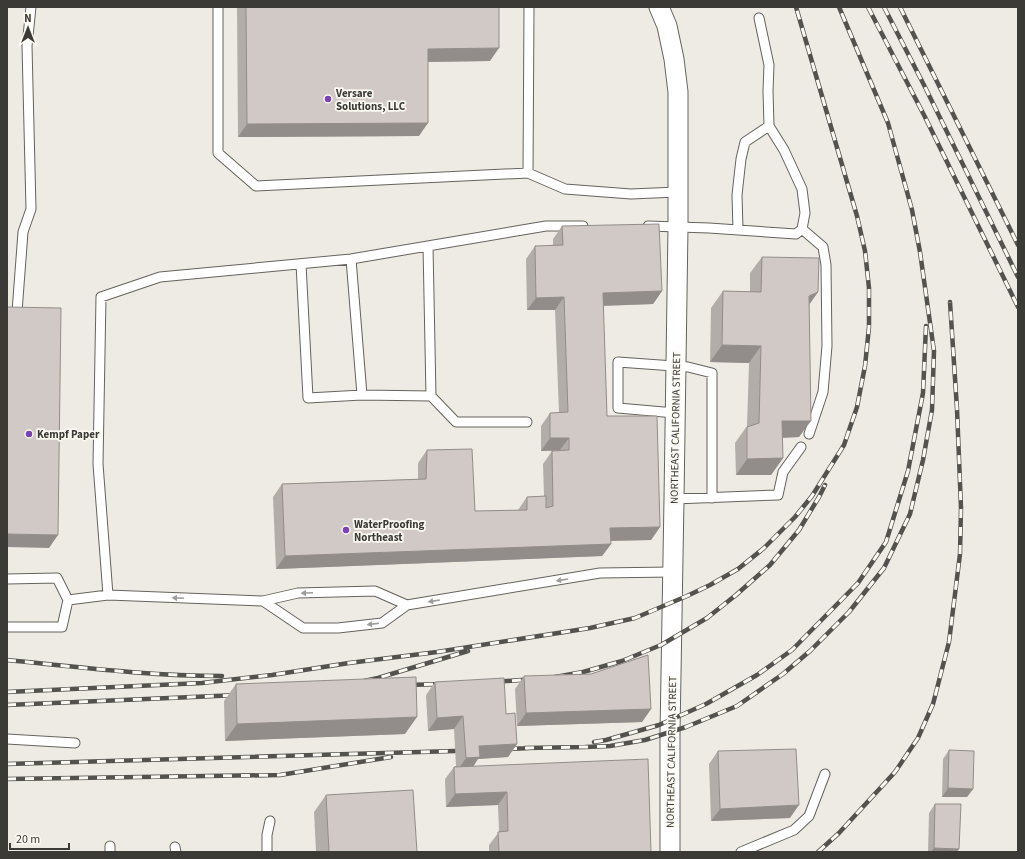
<svg xmlns="http://www.w3.org/2000/svg" width="1025" height="859" viewBox="0 0 1025 859" font-family="'Source Sans 3',sans-serif">
	<style>
		.lines { fill: none; stroke-linecap: round; stroke-linejoin: round }
		.service-casing { stroke: #65635d; stroke-width: 11 }
		.minor-casing { stroke: #65635d; stroke-width: 21 }
		.service { stroke: #fff; stroke-width: 9 }
		.minor { stroke: #fff; stroke-width: 19 }
		.rail-casing { stroke: #53524f; stroke-width: 4.5 }
		.rail { stroke: #fbf9f2; stroke-width: 3; stroke-dasharray: 9; stroke-linecap: butt }
		.wall { fill: #b3ada9 }
		.shaded-wall { fill: #928d8a }
		.building { fill: #d0c9c5; stroke: #928d8a }
		.oneway { fill: #9d9c9b }
		.poi-dot { fill: #7b40b6; stroke: #fbf9f2; stroke-width: 1.5 }
		.labels { text-anchor: middle; stroke-width: 3.5; stroke-linejoin: round; paint-order: stroke }
		.poi-label { font-size: 11px; font-weight: bold; fill: #3b3a37; stroke: #fbf9f2; text-anchor: start }
		.street-label { font-size: 11px; fill: #3b3a37; stroke: #fbf9f2 }
	</style>
	<rect width="100%" height="100%" fill="#eeebe4"/>
	<g class="lines">
		<defs>
			<path id="service" d="M218 7V153L256 186 528 173 565 189 631 194 678 192
				M528 173 529 7
				M583 226H546L351 259 160 277 101 297 98 464 108 595 263 601 298 593 375 591 407 605 600 573 672 572
				M648 226 709 228 796 234 802 229 805 213 802 189 784 150 769 126 768 91 769 65 759 18
				M802 229 823 247 826 265 827 346 823 392 809 434
				M738 230 737 195 741 159 745 142 769 126
				M428 246 431 396
				M351 259 362 395 431 396 456 422H527
				M301 264 308 398 362 395
				M17 312 23 232 31 209 27 46 31 7
				M675 413 618 408V362L688 367 712 373V498
				M674 499 778 495 783 472 801 447
				M7 579 57 578 68 600 62 627H7
				M68 600 108 595
				M263 601 303 628H338L382 623 407 605
				M7 739 75 743
				M110 846V852
				M175 847 176 852
				M267 852V835L270 821
				M741 852 794 830 809 816 825 774"/>
			<path id="minor" d="M659 7 667 26 674 59 678 92V227L674 499 670 733V852"/>
		</defs>
		<use href="#service" class="service-casing"/>
		<use href="#minor" class="minor-casing"/>
		<use href="#service" class="service"/>
		<use href="#minor" class="minor"/>
		<defs>
			<path id="rail" d="M868 7 925 117 1018 307
				M884 7 925 87 1018 277
				M900 7 1018 245
				M7 660C78 667 150 676 222 676
				M555 677 583 672 622 661 661 645 707 618 736 595 770 565 799 530 819 497 825 485
				M364 681 378 678 468 651
				M494 682 534 679
				M406 685 444 684
				M7 692 202 683 272 675 349 663 437 652 590 628 635 618 687 596 710 585 738 569 764 548 795 517 812 496 844 445 857 407 865 366 869 327V288L865 251 857 216 796 7
				M7 705 239 695
				M594 742 606 740 659 725 706 704 757 675 792 650 858 583 886 542 908 471 923 393 926 326
				M525 748 585 747 610 746 645 740 686 727 737 706 783 674 810 651 849 612 884 568 910 514 923 460 932 410 934 351 920 252 912 210 888 123 839 7
				M508 749 531 748
				M7 764 455 751
				M7 779 280 775 391 757
				M818 852 839 833 895 772 918 738 933 704 949 642 960 554 961 508 957 409 950 302"/>
		</defs>
		<use href="#rail" class="rail-casing"/>
		<use href="#rail" class="rail"/>
	</g>
	<path class="wall" d="M237 7H499L490 61 428 62 419 136 238 137Z
		M562 226 662 291 653 304 603 306 607 416 660 527 651 540 611 541V544L602 556 276 569 273 497 282 484 418 479V463L427 450 475 511 518 510 527 497 544 496 543 464 552 451H558H541V426L550 413H559L555 310H527L526 259 535 246H553V239Z
		M762 257 818 292 809 305 799 437 783 438V458L771 475H736L735 443 747 426 749 363 710 362 711 308 723 291 750 292V273Z
		M524 676 651 709 642 722 517 726 515 689Z
		M435 682 506 714 517 744 508 757 478 759 473 766 651 852H489V845L499 832 498 805 446 807 445 779 454 767 456 766 454 729 428 731 426 695Z
		M236 684 405 734 225 741 224 701Z
		M949 750 973 789 967 797H942L943 759Z
		M718 751 790 818 711 821 709 764Z
		M326 795 417 852H316L314 812Z
		M935 804 959 849 957 852H928L929 813Z"/>
	<path class="shaded-wall" d="M499 48 490 61 419 62 428 49Z
		M428 123 419 136 238 137 247 124Z
		M662 291 653 304 594 306 603 293Z
		M818 292 806 309 809 296Z
		M564 297 555 310H527L536 298Z
		M722 345 761 346 749 363 710 362Z
		M782 421H811L799 437 771 438Z
		M550 438H569L560 450 541 451Z
		M783 458 771 475H736L747 459Z
		M660 527 651 540 601 541 610 528Z
		M7 534 58 535 49 548 7 547Z
		M611 544 602 556 276 569 285 556Z
		M651 709 642 722 517 726 526 713Z
		M463 716 454 729 428 731 437 718Z
		M417 717 405 734 225 741 237 724Z
		M517 744 508 757 478 759 471 770 457 771 466 758 479 746Z
		M948 788 973 789 967 797H942Z
		M507 792 498 805 446 807 455 794Z
		M799 805 790 818 711 821 720 809Z
		M934 848 959 849 957 852H931Z"/>
	<path class="building" d="M246 7H499V48L428 49V123L247 124Z
		M659 224 662 291 603 293 607 416H657L660 527 610 528 611 544 285 556 282 484 426 479 427 450 472 449 475 511 527 510V497L546 496V508L553 506 552 451 569 450V438H550V413L568 412 564 297 536 298 535 246 563 245 562 226Z
		M762 257 819 258 818 292 809 296 811 421H782L783 458 747 459V427L759 423 761 346 722 345 723 291 761 292Z
		M7 307 61 308 58 535 7 534Z
		M648 655 651 709 526 713 524 676 591 674Z
		M416 677 417 717 237 724 236 684Z
		M504 678 506 714 515 713 517 744 479 746 480 757 466 758 463 716 437 718 435 682Z
		M796 749 799 805 720 809 718 751Z
		M949 750 974 751 973 789 948 788Z
		M648 759 651 852H499L498 832 508 831 507 792 455 794 454 767Z
		M413 790 417 852H329L326 795Z
		M935 804H961L959 849 934 848Z"/>
	<defs><path id="oneway-solid" d="M-6-.8H1V-3.2L6.5 0L1 3.2V.8H-6Z"/></defs>
	<g class="oneway">
		<use href="#oneway-solid" transform="translate(562 580) rotate(171)"/>
		<use href="#oneway-solid" transform="translate(307 593) rotate(178)"/>
		<use href="#oneway-solid" transform="translate(178 598) rotate(-178)"/>
		<use href="#oneway-solid" transform="translate(434 601) rotate(171)"/>
		<use href="#oneway-solid" transform="translate(373 624) rotate(173)"/>
	</g>
	<g class="poi-dot">
		<circle cx="328" cy="99" r="4"/>
		<circle cx="29" cy="434" r="4"/>
		<circle cx="346" cy="530" r="4"/>
	</g>
	<g class="labels">
		<g class="poi-label">
			<text x="336" y="97">Versare<tspan x="336" dy="13">Solutions, LLC</tspan></text>
			<text x="37" y="438">Kempf Paper</text>
			<text x="354" y="528">WaterProofing<tspan x="354" dy="13">Northeast</tspan></text>
		</g>
		<g class="street-label">
			<text transform="translate(675 428) rotate(-89)" y="4">NORTHEAST CALIFORNIA STREET</text>
			<text transform="translate(671 752) rotate(-89)" y="4">NORTHEAST CALIFORNIA STREET</text>
		</g>
	</g>
	<rect width="1025" height="859" fill="none" stroke="#3b3a37" stroke-width="16"/>
	<g transform="translate(28 28)" stroke="#fbf9f2" stroke-width="3" paint-order="stroke">
	<path d="M0-3L7 15L0 10L-7 15Z" fill="#3b3a37"/>
	<text y="-6" font-size="11" font-weight="bold" text-anchor="middle" fill="#3b3a37">N</text>
	</g>
	<path d="M10 843v6h59v-6" fill="none" stroke="#3b3a37" stroke-width="2"/>
	<text x="16" y="843" font-size="12" fill="#3b3a37" stroke="#fbf9f2" stroke-width="3" paint-order="stroke">20 m</text>
</svg>
